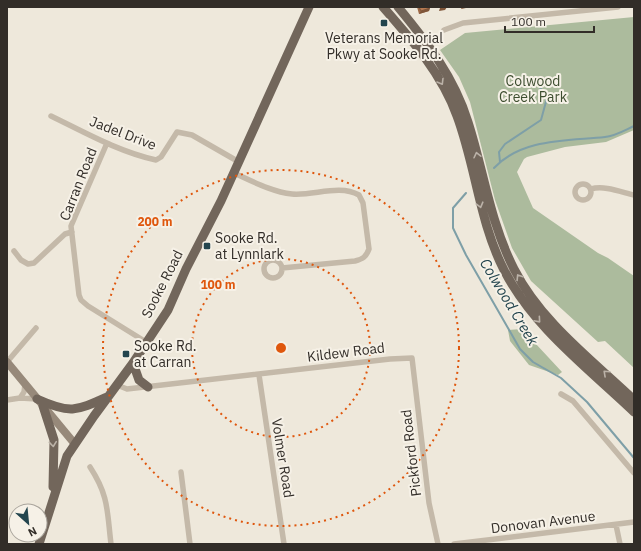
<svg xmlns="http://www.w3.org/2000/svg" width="641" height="551" viewBox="0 0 641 551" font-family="'IBM Plex Sans',sans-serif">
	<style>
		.green { fill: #acbb9d }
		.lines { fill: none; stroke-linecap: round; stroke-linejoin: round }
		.stream { stroke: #7e9fa7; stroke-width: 2 }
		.minor { stroke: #c4b9a9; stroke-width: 5.5 }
		.secondary { stroke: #97897a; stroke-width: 8 }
		.primary { stroke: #72665b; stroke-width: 9 }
		.wall { fill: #9d6846 }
		.shaded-wall { fill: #7f5539 }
		.building { fill: #b67951; stroke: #7f5539 }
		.oneway { stroke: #bbb2a8 }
		.ring { fill: none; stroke: #df570d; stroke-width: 2; stroke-dasharray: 2 4 }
		.poi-dot { fill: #23454e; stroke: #f6f1e7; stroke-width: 1.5 }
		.labels { text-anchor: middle; stroke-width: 4; stroke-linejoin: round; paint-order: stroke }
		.poi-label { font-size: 14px; fill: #322d28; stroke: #f6f1e7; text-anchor: start }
		.park-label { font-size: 14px; fill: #3d4d2f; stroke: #f6f1e7 }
		.street-label { font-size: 14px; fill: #322d28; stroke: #f6f1e7 }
		.water-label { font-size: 15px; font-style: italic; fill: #23454e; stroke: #f6f1e7 }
		.centre { fill: #df570d; stroke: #f6f1e7; stroke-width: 2 }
		.ring-label { font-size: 12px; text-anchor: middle; font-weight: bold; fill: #df570d; stroke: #f6f1e7; stroke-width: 4; stroke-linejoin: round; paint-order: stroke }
	</style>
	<rect width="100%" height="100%" fill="#eee8db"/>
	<path class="green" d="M634 17V130L606 142 565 147 527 157 524 159 517 172 533 208 598 253 608 258 634 276V368L605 341 598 342 531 281 512 248 495 200 470 102 459 77 440 50 465 33Z
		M522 329 562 372 558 375 529 365 510 341 508 330Z"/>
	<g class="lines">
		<path class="stream" d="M500 162 499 152 505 144 541 120 547 98 535 80
			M494 168C522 138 568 141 605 137 615 136 625 130 634 126
			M466 193 453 208V228L466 255 520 349 533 362 561 378 587 402 634 458"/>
		<path class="minor" d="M444 30 463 23 618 7
			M51 116C84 132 119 152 156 160L161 157 177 132 192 135 239 162
			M107 143 71 226 79 295 81 300 88 306 146 342
			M234 173C252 181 272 192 292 194 314 196 339 184 359 195L363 203 369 249C366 257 363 259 355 261L282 268
			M575 192a8 8 0 1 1 16 0a8 8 0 1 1-16 0Z
			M591 189C604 185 621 192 634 195
			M14 251 21 260 28 264 34 263 65 234 72 232
			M264 269a9 9 0 1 1 18 0a9 9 0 1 1-18 0Z
			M7 362 36 328
			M259 375 284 544
			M117 385 127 389 390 359 412 358 429 503 438 544
			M561 394 573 401 634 473
			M20 398 24 392 25 384
			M7 400 20 398 37 399
			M90 467C109 496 107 511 111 544
			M181 472 190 544
			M616 525 620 544
			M454 544 634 522"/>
		<path class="secondary" d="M7 362 74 443"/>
		<path class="primary" d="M383 7C412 40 442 74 457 116 476 167 479 221 504 270 533 327 588 368 634 412
			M398 7C427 42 454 77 468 122 484 172 490 222 514 269 541 322 592 360 634 400
			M133 363 139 380 148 387
			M37 399C70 414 76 411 107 397
			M43 406 54 440 53 487
			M39 544 67 456 94 416 133 363 168 310 186 269 221 201 309 7"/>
	</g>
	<path class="wall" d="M417 7H430L429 11 419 14Z"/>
	<path class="shaded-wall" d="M447 7 445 10 439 11 440 8Z
		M462 7H471L461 9Z
		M430 8 429 11 419 14 421 11Z"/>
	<path class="building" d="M419 7H430V8L421 11Z"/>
	<defs><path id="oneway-chevron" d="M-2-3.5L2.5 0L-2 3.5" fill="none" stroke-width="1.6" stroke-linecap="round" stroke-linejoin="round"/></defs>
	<g class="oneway">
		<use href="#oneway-chevron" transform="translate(441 82) rotate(59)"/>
		<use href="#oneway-chevron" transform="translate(477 155) rotate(-103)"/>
		<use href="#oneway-chevron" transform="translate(480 205) rotate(75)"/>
		<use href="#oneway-chevron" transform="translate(519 277) rotate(-122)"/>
		<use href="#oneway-chevron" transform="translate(538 320) rotate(49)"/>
		<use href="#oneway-chevron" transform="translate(606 373) rotate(-137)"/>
		<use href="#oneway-chevron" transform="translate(53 444) rotate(84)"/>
	</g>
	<g class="ring">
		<circle cx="281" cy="348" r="89"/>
		<circle cx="281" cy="348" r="178"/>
	</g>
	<g class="poi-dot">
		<rect x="380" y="19" width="8" height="8" rx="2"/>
		<rect x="203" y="242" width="8" height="8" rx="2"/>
		<rect x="122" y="350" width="8" height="8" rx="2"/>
	</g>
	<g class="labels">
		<g class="poi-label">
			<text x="384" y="43" text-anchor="middle">Veterans Memorial<tspan x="384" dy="16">Pkwy at Sooke Rd.</tspan></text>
			<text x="215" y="243">Sooke Rd.<tspan x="215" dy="16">at Lynnlark</tspan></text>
			<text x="134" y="351">Sooke Rd.<tspan x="134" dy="16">at Carran</tspan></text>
		</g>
		<g class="park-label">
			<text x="533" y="86">Colwood<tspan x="533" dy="16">Creek Park</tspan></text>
		</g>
		<g class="street-label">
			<text transform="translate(123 133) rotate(21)" y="5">Jadel Drive</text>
			<text transform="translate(78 184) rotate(-68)" y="5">Carran Road</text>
			<text transform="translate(162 284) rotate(-63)" y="5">Sooke Road</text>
			<text transform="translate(346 352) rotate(-7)" y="5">Kildew Road</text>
			<text transform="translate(411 453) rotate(-97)" y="5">Pickford Road</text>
			<text transform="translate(283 458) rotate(81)" y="5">Volmer Road</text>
			<text transform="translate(543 522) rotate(-7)" y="5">Donovan Avenue</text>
		</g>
		<g class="water-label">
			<text transform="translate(509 302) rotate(59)" y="5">Colwood Creek</text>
		</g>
	</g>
	<circle cx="281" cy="348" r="6" class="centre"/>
	<g class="ring-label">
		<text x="155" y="226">200 m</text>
		<text x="218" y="289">100 m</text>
	</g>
	<rect width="641" height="551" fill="none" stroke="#322d28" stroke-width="16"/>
	<g transform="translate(28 523) rotate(153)"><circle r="19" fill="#f6f1e7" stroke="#a8a39b"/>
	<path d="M0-3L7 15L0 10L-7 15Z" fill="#23454e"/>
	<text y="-6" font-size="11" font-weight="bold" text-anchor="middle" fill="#322d28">N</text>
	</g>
	<path d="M505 26v6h89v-6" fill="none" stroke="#322d28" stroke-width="2"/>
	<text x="511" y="26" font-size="12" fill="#322d28" stroke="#f6f1e7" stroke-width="3" paint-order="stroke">100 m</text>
</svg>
